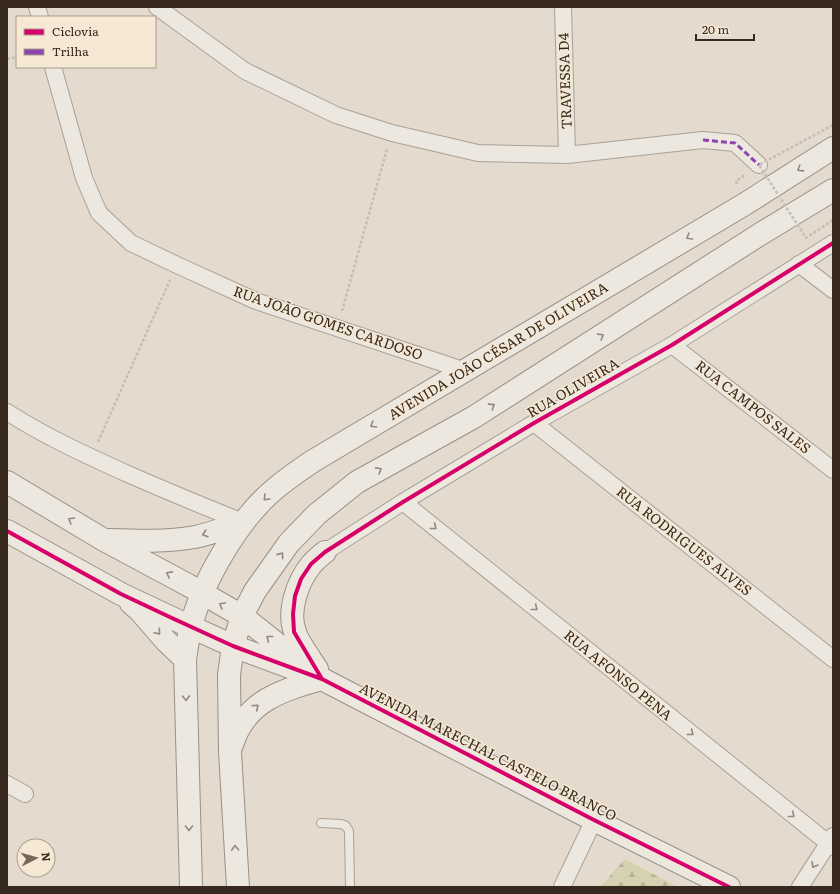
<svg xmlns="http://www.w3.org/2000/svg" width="840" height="894" viewBox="0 0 840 894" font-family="Literata,serif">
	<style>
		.forest { fill: url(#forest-firs) }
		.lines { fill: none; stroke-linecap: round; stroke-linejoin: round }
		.lane-casing { stroke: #a9a197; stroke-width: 10 }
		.street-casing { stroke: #a9a197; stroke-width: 18 }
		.secondary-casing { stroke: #999086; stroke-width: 24 }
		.path { stroke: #c5beb6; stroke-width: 2.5; stroke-dasharray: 3 2; stroke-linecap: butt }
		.lane { stroke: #ece7df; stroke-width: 8 }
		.street { stroke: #ece7df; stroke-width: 16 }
		.secondary { stroke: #ece7df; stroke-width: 22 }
		.path-bridge { stroke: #c5beb6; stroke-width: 2.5; stroke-dasharray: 3 2; stroke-linecap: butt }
		.quiet { stroke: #8e44ad; stroke-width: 3; stroke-dasharray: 6 3; stroke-linecap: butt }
		.cycleway-casing { stroke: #f5e8d4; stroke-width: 6 }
		.cycleway { stroke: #d6006c; stroke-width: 4 }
		.oneway { stroke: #92887f }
		.labels { text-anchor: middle; stroke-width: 3; stroke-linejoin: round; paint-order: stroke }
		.street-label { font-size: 14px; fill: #38291f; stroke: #f5e8d4 }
	</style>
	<defs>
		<pattern id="forest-firs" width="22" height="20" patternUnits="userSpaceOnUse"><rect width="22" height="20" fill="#d6d2b1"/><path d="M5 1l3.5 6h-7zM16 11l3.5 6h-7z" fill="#b8b498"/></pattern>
	</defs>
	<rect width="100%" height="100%" fill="#e4dbce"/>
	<path class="forest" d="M625 859 678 887H600Z"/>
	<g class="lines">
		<defs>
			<path id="lane" d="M321 823 341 824 346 826 349 831 350 887"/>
			<path id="street" d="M37 7 40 17
				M157 7 245 71 336 115 392 133 478 153 567 155 703 140 735 143 759 165
				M563 7 567 155
				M53 67 84 178 99 213 131 243 177 265 256 301 466 371
				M799 264 833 290
				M672 345 833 470
				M7 412C46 437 88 456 130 475 167 491 205 507 243 522
				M534 423 833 659
				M403 502 833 847
				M325 552 403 502 534 423 672 345 833 243
				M7 784 25 794
				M562 887 594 820
				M800 887 833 836"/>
			<path id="secondary" d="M7 482 104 540 188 585 242 616 305 666
				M7 531 121 594 174 619 233 646 322 679 594 820 729 887
				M108 540C138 541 166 542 195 537 211 534 227 527 243 522
				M131 603 140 611 166 641 185 659
				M317 669C311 660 298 642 295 632 287 611 298 581 311 565 315 560 320 556 325 552
				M232 745C245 701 282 690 322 679
				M191 887 185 659C187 648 188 637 191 626 203 580 239 518 276 488 288 478 301 469 313 461L745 204 833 148
				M238 887 230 752 229 675 233 646 242 616 255 591 289 543 317 514 357 482 474 417 762 233 833 190"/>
		</defs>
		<use href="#lane" class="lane-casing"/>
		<use href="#street" class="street-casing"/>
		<use href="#secondary" class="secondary-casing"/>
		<path class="path" d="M7 59 17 57
			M737 184 736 181 745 175
			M342 311 387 149
			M98 442 170 280"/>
		<use href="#lane" class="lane"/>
		<use href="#street" class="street"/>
		<use href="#secondary" class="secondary"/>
		<path class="path-bridge" d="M833 125 759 165 806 238 833 220"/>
		<path class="quiet" d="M703 140 735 143 759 165"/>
		<defs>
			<path id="cycleway" d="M7 531 121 594 174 619 233 646 322 679 594 820 729 887
				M322 679 294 632 293 614 295 596 301 579 311 564 325 552 403 502 534 423 672 345 833 243"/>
		</defs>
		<use href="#cycleway" class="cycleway-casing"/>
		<use href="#cycleway" class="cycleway"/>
	</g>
	<defs><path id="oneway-chevron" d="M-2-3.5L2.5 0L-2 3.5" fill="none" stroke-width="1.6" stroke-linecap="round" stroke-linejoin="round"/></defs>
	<g class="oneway">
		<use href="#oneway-chevron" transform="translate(800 169) rotate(148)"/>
		<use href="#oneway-chevron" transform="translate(689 237) rotate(149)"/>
		<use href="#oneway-chevron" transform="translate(601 336) rotate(-32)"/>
		<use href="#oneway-chevron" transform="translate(492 406) rotate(-33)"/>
		<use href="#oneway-chevron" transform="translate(373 425) rotate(150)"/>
		<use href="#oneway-chevron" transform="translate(379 470) rotate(-29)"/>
		<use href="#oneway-chevron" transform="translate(266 498) rotate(134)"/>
		<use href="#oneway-chevron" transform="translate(71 520) rotate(-149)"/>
		<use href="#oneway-chevron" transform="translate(434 527) rotate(39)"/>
		<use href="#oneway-chevron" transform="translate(205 534) rotate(163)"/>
		<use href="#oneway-chevron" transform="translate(281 555) rotate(-55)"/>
		<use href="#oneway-chevron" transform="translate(169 574) rotate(-152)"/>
		<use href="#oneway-chevron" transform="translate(222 605) rotate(-150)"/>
		<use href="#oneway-chevron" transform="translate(535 608) rotate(39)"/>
		<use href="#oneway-chevron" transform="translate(158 632) rotate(49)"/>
		<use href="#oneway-chevron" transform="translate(269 638) rotate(-142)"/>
		<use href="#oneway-chevron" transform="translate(186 698) rotate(89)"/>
		<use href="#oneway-chevron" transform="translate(256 707) rotate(-41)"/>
		<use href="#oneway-chevron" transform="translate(691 733) rotate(39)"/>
		<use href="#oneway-chevron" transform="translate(792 815) rotate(39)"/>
		<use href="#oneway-chevron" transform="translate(189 828) rotate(89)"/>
		<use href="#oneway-chevron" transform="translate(235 848) rotate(-93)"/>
		<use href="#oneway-chevron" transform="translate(814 865) rotate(121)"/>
	</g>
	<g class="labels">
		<g class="street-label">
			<text transform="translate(565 81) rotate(-92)" y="5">TRAVESSA D4</text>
			<text transform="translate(328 323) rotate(19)" y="5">RUA JOÃO GOMES CARDOSO</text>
			<text transform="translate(498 351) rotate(-31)" y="5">AVENIDA JOÃO CÉSAR DE OLIVEIRA</text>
			<text transform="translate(573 388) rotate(-30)" y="5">RUA OLIVEIRA</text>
			<text transform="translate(753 407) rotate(38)" y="5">RUA CAMPOS SALES</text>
			<text transform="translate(684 541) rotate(38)" y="5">RUA RODRIGUES ALVES</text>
			<text transform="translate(618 675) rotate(39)" y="5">RUA AFONSO PENA</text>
			<text transform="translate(488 752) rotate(27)" y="5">AVENIDA MARECHAL CASTELO BRANCO</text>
		</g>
	</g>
	<rect width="840" height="894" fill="none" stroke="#38291f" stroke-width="16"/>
	<rect x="16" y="16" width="140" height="52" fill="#f5e8d4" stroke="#a99c8c"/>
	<rect x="24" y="29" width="20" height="6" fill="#d6006c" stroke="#a99c8c"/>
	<text x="52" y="36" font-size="12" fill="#38291f">Ciclovia</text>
	<rect x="24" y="49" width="20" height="6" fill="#8e44ad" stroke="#a99c8c"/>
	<text x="52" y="56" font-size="12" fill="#38291f">Trilha</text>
	<g transform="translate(36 858) rotate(84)"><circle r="19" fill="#f5e8d4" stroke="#a99c8c"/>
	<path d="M0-3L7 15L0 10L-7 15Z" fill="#74675c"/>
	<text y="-6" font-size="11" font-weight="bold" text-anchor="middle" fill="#38291f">N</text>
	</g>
	<path d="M696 34v6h58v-6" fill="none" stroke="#38291f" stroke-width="2"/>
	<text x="702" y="34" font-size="12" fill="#38291f" stroke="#f5e8d4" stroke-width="3" paint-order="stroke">20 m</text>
</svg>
